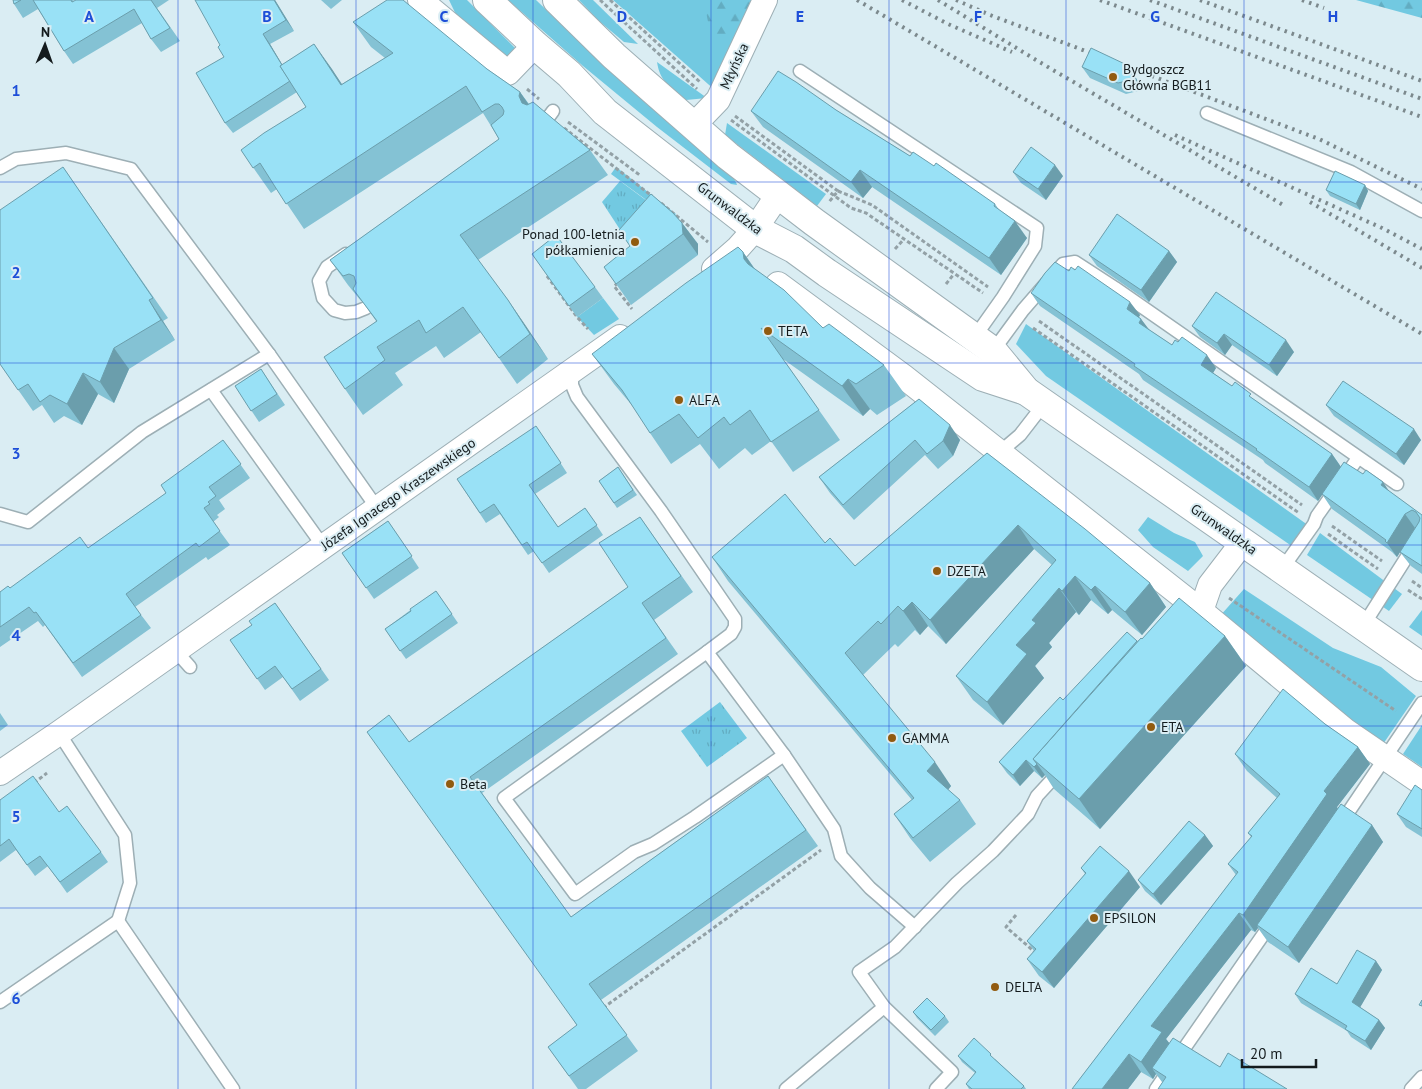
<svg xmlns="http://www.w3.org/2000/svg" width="1422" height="1089" viewBox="0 0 1422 1089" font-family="'PT Sans',sans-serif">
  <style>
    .grass { fill: #72c9e1 }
    .forest { fill: url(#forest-firs) }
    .park { fill: url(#park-tufts) }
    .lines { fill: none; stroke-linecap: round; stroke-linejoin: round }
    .lane-casing { stroke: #9dafb5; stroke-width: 15 }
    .street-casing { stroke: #9dafb5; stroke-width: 26 }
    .secondary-casing { stroke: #9dafb5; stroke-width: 30 }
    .path { stroke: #93a1a6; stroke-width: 3; stroke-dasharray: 4 2.5; stroke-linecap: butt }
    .lane { stroke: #fff; stroke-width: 12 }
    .street { stroke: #fff; stroke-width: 24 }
    .secondary { stroke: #fff; stroke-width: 28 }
    .rail { stroke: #7c898d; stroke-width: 4; stroke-dasharray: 2.5 5; stroke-linecap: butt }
    .wall { fill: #84c2d4 }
    .shaded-wall { fill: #6b9eac }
    .building { fill: #99e1f6; stroke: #6b9eac }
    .grid { fill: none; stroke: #1d4ed8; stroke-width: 1; stroke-opacity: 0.55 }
    .poi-dot { fill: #915b10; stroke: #daedf3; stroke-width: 2 }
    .labels { text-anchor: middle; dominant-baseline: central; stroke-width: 4; stroke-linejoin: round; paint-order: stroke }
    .street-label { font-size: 14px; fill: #141b1d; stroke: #daedf3 }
    .poi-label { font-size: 14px; fill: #141b1d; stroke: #daedf3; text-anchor: start }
    .grid-label { font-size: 16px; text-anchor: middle; font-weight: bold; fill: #1d4ed8; stroke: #daedf3; stroke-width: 4; stroke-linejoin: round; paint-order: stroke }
  </style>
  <defs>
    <pattern id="forest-firs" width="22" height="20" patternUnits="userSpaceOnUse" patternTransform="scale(1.25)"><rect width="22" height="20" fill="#72c9e1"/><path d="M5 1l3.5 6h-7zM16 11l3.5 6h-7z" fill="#62acc1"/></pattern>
    <pattern id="park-tufts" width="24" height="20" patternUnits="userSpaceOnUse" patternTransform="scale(1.25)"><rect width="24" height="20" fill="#72c9e1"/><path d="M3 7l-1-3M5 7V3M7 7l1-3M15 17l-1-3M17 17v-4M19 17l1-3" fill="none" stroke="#62acc1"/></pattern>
  </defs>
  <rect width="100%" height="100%" fill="#daedf3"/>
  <g class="grass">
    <path d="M 449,0 L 467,0 L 515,48 L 507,66 L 461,25 Z"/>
    <path d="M 508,0 L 536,0 C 588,50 641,100 697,146 C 706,154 735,174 737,185 L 731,184 L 657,127 L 583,66 Z"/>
    <path d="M 579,0 L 593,0 L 638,44 L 624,42 L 599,21 Z"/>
    <path d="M 613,0 L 762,0 L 725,99 Z"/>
    <path d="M 657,62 L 707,98 L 686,100 C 671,88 660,82 657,62 Z"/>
    <path d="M 727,123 L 826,194 L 817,206 L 725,135 Z"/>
    <path d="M 616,167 L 676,214 L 672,219 L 611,174 Z"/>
    <path d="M 603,298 L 619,319 L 594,335 L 577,317 Z"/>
    <path d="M 1026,324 L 1312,528 L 1296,549 L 1046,376 L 1016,344 Z"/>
    <path d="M 1148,517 L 1174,533 L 1195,542 L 1203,556 L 1188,571 L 1153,547 L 1138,530 Z"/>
    <path d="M 1320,533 L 1402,594 L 1389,611 L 1307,555 Z"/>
    <path d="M 1244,589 L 1333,648 L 1381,667 L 1416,696 L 1379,750 L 1219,617 Z"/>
    <path d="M 1422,610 L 1422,636 L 1409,627 Z"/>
    <path d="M 1422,725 L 1422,767 L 1403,754 Z"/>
  </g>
  <g class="forest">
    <path d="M 694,0 L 757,0 L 745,31 L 727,47 L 711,36 L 706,12 Z"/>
    <path d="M 1356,0 L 1422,0 L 1422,18 Z"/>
  </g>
  <g class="park">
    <path d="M 620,181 L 666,215 L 634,251 L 602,202 Z"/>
    <path d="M 720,702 L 747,738 L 707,767 L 681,731 Z"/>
  </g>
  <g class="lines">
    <g class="lane-casing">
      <g id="lane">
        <path d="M 800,71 L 1037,228 L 1035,246 L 1003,297 L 974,338"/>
        <path d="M 1207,113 L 1351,172 L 1422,211"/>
        <path d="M 545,122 L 553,111"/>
        <path d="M 0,168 L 16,159 L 66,153 L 131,169 L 269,354 L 377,508"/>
        <path d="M 346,254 L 327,267 L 319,281 L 323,298 L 334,310 L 345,313 L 356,312 L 366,308"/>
        <path d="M 993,351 L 1023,310 L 1063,264 L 1075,262 L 1115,288 L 1397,484"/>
        <path d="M 572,372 L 572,385 L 577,397 L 661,511 L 735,619 L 735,627 L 731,634 L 707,652 L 784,755 L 834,829 L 841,856 L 870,888 L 915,927"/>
        <path d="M 211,390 L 323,546"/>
        <path d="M 1000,452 L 1020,435 L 1044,404"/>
        <path d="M 0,514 L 28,522 L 142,432 L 269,354"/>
        <path d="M 1282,569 L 1314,524 L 1317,516 L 1358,458"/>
        <path d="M 1363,626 L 1422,533"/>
        <path d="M 175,650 L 190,667"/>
        <path d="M 707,652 L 504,798 L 575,894 L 634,852 L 653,844 L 695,817 L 784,755"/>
        <path d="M 59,733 L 125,835 L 130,883 L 118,921"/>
        <path d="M 1341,823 L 1422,703"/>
        <path d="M 0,1002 L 118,921 L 233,1089"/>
        <path d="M 884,1007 L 952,1072 L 936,1089"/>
        <path d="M 786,1089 L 884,1007 L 859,972 L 895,947 L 957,883 L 993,851 L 1028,814 L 1037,796 L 1061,770"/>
        <path d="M 1156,1089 L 1272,922"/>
        <path d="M 1411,1089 L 1422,1077"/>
      </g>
    </g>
    <g class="street-casing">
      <g id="street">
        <path d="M 420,0 L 508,73 L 535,45"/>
        <path d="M 693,126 L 718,100 L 765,0"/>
        <path d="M 714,269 L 738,248 L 755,229 L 778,195"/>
        <path d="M 778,284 L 904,377 L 1201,611 L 1346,731 L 1422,783"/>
        <path d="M 1201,611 L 1210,585 L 1243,542"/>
        <path d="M 0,773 L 59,733 L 620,337"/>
      </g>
    </g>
    <g class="secondary-casing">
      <g id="secondary">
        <path d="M 487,0 L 535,45 L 569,74 L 605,112 L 755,229 L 794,249 L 827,273 L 983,377 L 1026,391"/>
        <path d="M 557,0 L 614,56 L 728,156 L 814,222 L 993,351 L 1026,391 L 1422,667"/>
      </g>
    </g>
    <g class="path">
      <path d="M 600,0 L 697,89"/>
      <path d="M 610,0 L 700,82"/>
      <path d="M 527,89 L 539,99"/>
      <path d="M 735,116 L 838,191 L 829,202"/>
      <path d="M 731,120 L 851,208 L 866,213 L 983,293"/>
      <path d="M 568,122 L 641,176"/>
      <path d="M 564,128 L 652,196"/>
      <path d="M 838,191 L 872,205 L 988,287"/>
      <path d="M 661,203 L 708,242"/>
      <path d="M 895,249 L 904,239"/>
      <path d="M 547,276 L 577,317 L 588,329"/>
      <path d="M 618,283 L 614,286 L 632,309"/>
      <path d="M 946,284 L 954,274"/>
      <path d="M 1039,321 L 1302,505"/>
      <path d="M 1033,328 L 1299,513"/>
      <path d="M 1332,526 L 1382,561"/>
      <path d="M 1328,534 L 1378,569"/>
      <path d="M 1412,581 L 1422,588"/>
      <path d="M 1408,590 L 1422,599"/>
      <path d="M 1229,598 L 1396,711"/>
      <path d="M 34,783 L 47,773"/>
      <path d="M 1016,915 L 1006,927 L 1037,954"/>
      <path d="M 603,1008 L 821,850"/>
    </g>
    <use href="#lane" class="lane"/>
    <use href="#street" class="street"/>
    <use href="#secondary" class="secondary"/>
    <g class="rail">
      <path d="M 857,0 L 1422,334"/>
      <path d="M 902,0 L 948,24 L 1012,52"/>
      <path d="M 938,0 L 1036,60 L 1285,206"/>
      <path d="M 956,0 L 990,15 L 1319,139 L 1422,189"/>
      <path d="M 1100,0 L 1422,117"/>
      <path d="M 1150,0 L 1422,99"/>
      <path d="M 1200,0 L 1422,81"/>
      <path d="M 1302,0 L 1324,8"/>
      <path d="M 1175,135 L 1382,228 L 1422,249"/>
      <path d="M 1310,202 L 1422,268"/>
    </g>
  </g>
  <g class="wall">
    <path d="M 13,0 L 73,0 L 74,1 L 76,0 L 169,0 L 157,8 L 180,41 L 161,52 L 151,39 L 142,23 L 73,64 L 64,51 L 38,9 L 23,18 L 14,4 Z"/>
    <path d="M 275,0 L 294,31 L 270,44 L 282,65 L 314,44 L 342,84 L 385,58 L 371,47 L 353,22 L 487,69 L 520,92 L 529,104 L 590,150 L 608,175 L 478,260 L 508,300 L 548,359 L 517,384 L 481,332 L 444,358 L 436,346 L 395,373 L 403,385 L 363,415 L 345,389 L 376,321 L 362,301 L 361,301 L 348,285 L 330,260 L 499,139 L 483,113 L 304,229 L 277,189 L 271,193 L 241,150 L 306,107 L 297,92 L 233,133 L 225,123 L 224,57 Z"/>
    <path d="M 321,0 L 342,0 L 331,9 Z"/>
    <path d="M 1082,67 L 1135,76 L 1142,90 L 1126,94 L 1090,78 Z"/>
    <path d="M 836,110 L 910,156 L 934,166 L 995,204 L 1000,211 L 1027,238 L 1001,275 L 872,187 L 863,198 L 763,127 L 751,111 Z"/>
    <path d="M 63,167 L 168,318 L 163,321 L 175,340 L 129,369 L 114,403 L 98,394 L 82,425 L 64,416 L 54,423 L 42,405 L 33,411 L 0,364 Z"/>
    <path d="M 1013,172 L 1063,176 L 1046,200 L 1021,183 Z"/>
    <path d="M 1365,185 L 1368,191 L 1360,210 L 1330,196 L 1326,190 Z"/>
    <path d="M 682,223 L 698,244 L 698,255 L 631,305 L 604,267 Z"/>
    <path d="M 1169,251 L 1177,262 L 1149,302 L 1097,266 L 1089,255 Z"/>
    <path d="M 743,252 L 755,269 L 823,328 L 884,365 L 906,396 L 877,415 L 870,409 L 863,416 L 783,359 L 840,440 L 793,472 L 771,441 L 752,455 L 745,448 L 719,469 L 700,444 L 671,464 L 650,433 L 635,409 L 614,384 L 592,354 Z"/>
    <path d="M 532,254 L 595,287 L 603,298 L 577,317 Z"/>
    <path d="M 1069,271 L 1140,315 L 1139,317 L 1141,319 L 1148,329 L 1172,345 L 1216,368 L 1213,373 L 1232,386 L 1256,401 L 1332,454 L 1341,467 L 1389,492 L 1422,515 L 1422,574 L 1411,566 L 1400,552 L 1397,557 L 1392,552 L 1332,509 L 1322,494 L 1318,501 L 1265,463 L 1263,460 L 1143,380 L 1139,374 L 1040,306 L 1031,293 Z"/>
    <path d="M 1192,326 L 1294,352 L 1277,376 L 1232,345 L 1225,355 L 1200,337 Z"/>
    <path d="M 261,369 L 285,405 L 259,422 L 235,386 Z"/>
    <path d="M 919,399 L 960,440 L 953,456 L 938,469 L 925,455 L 854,520 L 830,493 L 819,477 Z"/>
    <path d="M 1326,405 L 1421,440 L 1404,465 L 1334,416 Z"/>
    <path d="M 543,436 L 567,473 L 535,494 L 558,527 L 585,508 L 603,535 L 549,573 L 534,551 L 528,555 L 500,514 L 486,523 L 457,479 Z"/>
    <path d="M 223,440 L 250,478 L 219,500 L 225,509 L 217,515 L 219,517 L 213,522 L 230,545 L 208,560 L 206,557 L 135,607 L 151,628 L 82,677 L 45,625 L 43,627 L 38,621 L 0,647 L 0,592 L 10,588 L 88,548 L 166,493 Z"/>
    <path d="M 987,453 L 1150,583 L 1166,607 L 1142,635 L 1112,610 L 1108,614 L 1091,600 L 1079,615 L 1076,612 L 1049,643 L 1052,647 L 1035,666 L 1044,678 L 1003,725 L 973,700 L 956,676 L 1052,565 L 1034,549 L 946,644 L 928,626 L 920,635 L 915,630 L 898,647 L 895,644 L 863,675 L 951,786 L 948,790 L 960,800 L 976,824 L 930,862 L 910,838 L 894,814 L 912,800 L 728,581 L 712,557 L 825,543 L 855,566 Z"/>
    <path d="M 618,467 L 637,495 L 617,508 L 599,481 Z"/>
    <path d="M 640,517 L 693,592 L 654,620 L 678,654 L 482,793 L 571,917 L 768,776 L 818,846 L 601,1000 L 638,1051 L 586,1089 L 578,1089 L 548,1047 L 577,1026 L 409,742 L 628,587 Z"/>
    <path d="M 388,521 L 419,568 L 374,599 L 342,553 Z"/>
    <path d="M 436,591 L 458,623 L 406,659 L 385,629 Z"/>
    <path d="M 275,603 L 329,680 L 300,701 L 283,677 L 265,690 L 230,640 L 252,625 Z"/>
    <path d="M 1225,636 L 1246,666 L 1100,829 L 1054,789 L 1045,775 L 1042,778 L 1034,771 L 1020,786 L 1007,773 L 999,762 L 1063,700 L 1137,641 L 1142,639 Z"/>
    <path d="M 0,713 L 8,725 L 0,731 Z"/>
    <path d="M 1325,724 L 1358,747 L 1370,764 L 1337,807 L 1338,809 L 1372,825 L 1383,842 L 1299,963 L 1268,942 L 1258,928 L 1255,932 L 1251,930 L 1166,1039 L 1169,1043 L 1220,1067 L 1162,1082 L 1156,1074 L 1153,1079 L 1141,1072 L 1128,1089 L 1072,1089 L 1236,875 L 1228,864 L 1251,837 L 1248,833 L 1277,798 L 1247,771 L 1235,754 Z"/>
    <path d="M 1422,790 L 1422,837 L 1406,827 L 1397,814 Z"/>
    <path d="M 0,800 L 59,812 L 101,852 L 108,862 L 67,893 L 48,866 L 35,876 L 16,850 L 0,862 Z"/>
    <path d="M 1205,835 L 1213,846 L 1161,905 L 1145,891 L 1138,880 Z"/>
    <path d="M 1081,868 L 1140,887 L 1054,988 L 1039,976 L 1027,959 L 1034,951 L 1027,941 L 1085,874 Z"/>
    <path d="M 1376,961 L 1382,970 L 1360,1007 L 1379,1020 L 1385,1028 L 1371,1050 L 1351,1037 L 1347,1031 L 1301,1003 L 1295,994 L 1337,984 Z"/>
    <path d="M 913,1012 L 945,1016 L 949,1022 L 935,1036 L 917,1018 Z"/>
    <path d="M 958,1056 L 995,1059 L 1024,1086 L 1026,1089 L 969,1089 L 966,1084 L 975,1073 L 962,1062 Z"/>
  </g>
  <g class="shaded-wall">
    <path d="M 274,0 L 275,0 L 294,31 L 286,20 Z"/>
    <path d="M 263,34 L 270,44 L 298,91 L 291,81 Z"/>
    <path d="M 314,44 L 332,69 L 359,111 L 341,85 Z"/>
    <path d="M 1127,65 L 1135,76 L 1142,90 L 1134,79 Z"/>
    <path d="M 520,92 L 538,118 L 522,103 L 519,96 Z"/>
    <path d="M 1055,165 L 1063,176 L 1046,200 L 1038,189 Z"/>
    <path d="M 860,170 L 872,187 L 863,198 L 851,182 Z"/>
    <path d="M 1365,185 L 1368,191 L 1360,210 L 1356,204 Z"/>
    <path d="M 1015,221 L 1027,238 L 1001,275 L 989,258 Z"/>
    <path d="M 682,223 L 698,244 L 698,255 L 683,234 Z"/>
    <path d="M 1169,251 L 1177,262 L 1149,302 L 1141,290 Z"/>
    <path d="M 743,252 L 764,283 L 744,259 Z"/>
    <path d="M 149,300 L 163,321 L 175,340 L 161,320 Z"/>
    <path d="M 508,300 L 526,326 L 548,359 L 530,334 Z"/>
    <path d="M 1130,302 L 1140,315 L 1136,322 L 1127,309 Z"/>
    <path d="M 1141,319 L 1151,332 L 1139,323 Z"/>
    <path d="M 1224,334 L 1232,345 L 1225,355 L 1217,343 Z"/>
    <path d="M 1286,340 L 1294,352 L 1277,376 L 1269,365 Z"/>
    <path d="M 114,348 L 129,369 L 114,403 L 100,382 Z"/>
    <path d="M 1207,355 L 1216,368 L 1210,378 L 1201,365 Z"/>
    <path d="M 83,373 L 98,394 L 82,425 L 67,404 Z"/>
    <path d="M 848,379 L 870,409 L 863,416 L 842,386 Z"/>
    <path d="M 950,425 L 960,440 L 953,456 L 943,441 Z"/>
    <path d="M 1414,429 L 1421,440 L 1404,465 L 1396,454 Z"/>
    <path d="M 1332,454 L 1341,467 L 1318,501 L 1309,487 Z"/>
    <path d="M 1383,482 L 1393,497 L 1381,485 Z"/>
    <path d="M 1405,514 L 1415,528 L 1397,557 L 1387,543 Z"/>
    <path d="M 1018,525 L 1034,549 L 946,644 L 930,620 Z"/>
    <path d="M 1075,576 L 1091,600 L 1079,615 L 1062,591 Z"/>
    <path d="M 1150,583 L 1166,607 L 1142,635 L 1125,612 Z"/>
    <path d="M 1095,586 L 1112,610 L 1108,614 L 1091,590 Z"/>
    <path d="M 1059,588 L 1076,612 L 1049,643 L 1052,647 L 1035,666 L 1044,678 L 1003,725 L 987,702 L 1016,645 L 1032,620 Z"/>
    <path d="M 912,602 L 928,626 L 920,635 L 903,611 Z"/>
    <path d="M 1225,636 L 1246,666 L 1100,829 L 1079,799 Z"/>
    <path d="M 1358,747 L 1370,764 L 1337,807 L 1339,811 L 1257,925 L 1258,928 L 1255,932 L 1243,915 L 1324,791 Z"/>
    <path d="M 1026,760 L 1034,771 L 1020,786 L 1013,775 Z"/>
    <path d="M 935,762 L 951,786 L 944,795 L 927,771 Z"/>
    <path d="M 1037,764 L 1045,775 L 1042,778 L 1034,767 Z"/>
    <path d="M 1372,825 L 1383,842 L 1299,963 L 1288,947 Z"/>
    <path d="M 1205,835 L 1213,846 L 1161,905 L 1153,894 Z"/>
    <path d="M 1129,871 L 1140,887 L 1054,988 L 1042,972 Z"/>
    <path d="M 1239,913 L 1251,930 L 1166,1039 L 1174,1049 L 1152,1068 L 1156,1074 L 1153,1079 L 1141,1062 L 1151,1026 Z"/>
    <path d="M 1376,961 L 1382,970 L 1358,1011 L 1352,1002 Z"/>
    <path d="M 1379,1020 L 1385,1028 L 1371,1050 L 1365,1041 Z"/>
    <path d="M 1129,1054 L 1141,1072 L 1128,1089 L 1102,1089 Z"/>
  </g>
  <g class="building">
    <path d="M 13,0 L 21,0 L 14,4 Z"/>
    <path d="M 33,0 L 71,0 L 72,2 L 76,0 L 151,0 L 170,28 L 151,39 L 134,9 L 64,51 Z"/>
    <path d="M 195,0 L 274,0 L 286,20 L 263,34 L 282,65 L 280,66 L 290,81 L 225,123 L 196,73 L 224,57 L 218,47 L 220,45 Z"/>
    <path d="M 387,0 L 403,0 L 487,69 L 520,92 L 519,96 L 522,103 L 527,105 L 533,102 L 590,150 L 460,235 L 508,300 L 530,334 L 499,358 L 463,307 L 426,333 L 419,320 L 377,347 L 385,360 L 345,389 L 324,357 L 377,321 L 353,289 L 356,283 L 354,276 L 349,274 L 343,276 L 330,260 L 499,139 L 491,125 L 503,115 L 504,111 L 502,107 L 499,104 L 495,104 L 482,112 L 466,86 L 286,204 L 260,163 L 253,168 L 241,150 L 264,133 L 306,107 L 280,66 L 314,44 L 341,85 L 393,53 L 353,22 Z"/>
    <path d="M 1091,48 L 1127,65 L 1134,79 L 1118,83 L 1082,67 Z"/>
    <path d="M 778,71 L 796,82 L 836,110 L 910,156 L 913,152 L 934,166 L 936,163 L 995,204 L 994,206 L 1015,221 L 989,258 L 860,170 L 851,182 L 751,111 Z"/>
    <path d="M 1031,147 L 1055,165 L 1038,189 L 1013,172 Z"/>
    <path d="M 63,167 L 153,298 L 149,300 L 161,320 L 114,348 L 100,382 L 83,373 L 67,404 L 50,395 L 40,402 L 28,384 L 18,390 L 0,364 L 0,210 Z"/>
    <path d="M 1335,171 L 1365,185 L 1356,204 L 1326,190 Z"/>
    <path d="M 651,194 L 673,213 L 682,223 L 683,234 L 616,284 L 604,267 L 630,246 L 619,230 Z"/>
    <path d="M 1117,214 L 1169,251 L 1141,290 L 1089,255 Z"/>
    <path d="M 556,235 L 595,287 L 569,306 L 532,254 Z"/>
    <path d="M 738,247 L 743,252 L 744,259 L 748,264 L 784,290 L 823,328 L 829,324 L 884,365 L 856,384 L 848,379 L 842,386 L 761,328 L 819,410 L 771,442 L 750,410 L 730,425 L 724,417 L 698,438 L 679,414 L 650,433 L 622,390 L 592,354 L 686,283 Z"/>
    <path d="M 1055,262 L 1069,271 L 1071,267 L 1075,270 L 1078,266 L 1101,282 L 1130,302 L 1127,309 L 1141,319 L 1139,323 L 1172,345 L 1175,340 L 1178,342 L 1182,337 L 1207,355 L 1201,365 L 1232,386 L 1235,382 L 1251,394 L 1249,396 L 1332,454 L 1309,487 L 1256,450 L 1257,449 L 1134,366 L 1135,364 L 1031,293 L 1045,273 Z"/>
    <path d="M 1216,292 L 1286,340 L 1269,365 L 1224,334 L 1217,343 L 1192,326 Z"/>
    <path d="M 261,369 L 277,394 L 251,411 L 235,386 Z"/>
    <path d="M 1343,381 L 1414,429 L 1396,454 L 1326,405 Z"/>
    <path d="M 919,399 L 950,425 L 943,441 L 927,454 L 915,440 L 843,505 L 819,477 Z"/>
    <path d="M 536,426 L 561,463 L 529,485 L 558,527 L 585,508 L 597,525 L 542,563 L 527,542 L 522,545 L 494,504 L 480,513 L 457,479 Z"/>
    <path d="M 223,440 L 241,464 L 209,487 L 216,496 L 208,502 L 210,504 L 204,508 L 220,531 L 199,547 L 196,543 L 126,594 L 141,615 L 73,663 L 36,612 L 34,613 L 29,607 L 0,627 L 0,592 L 8,586 L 10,588 L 80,537 L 88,548 L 166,493 L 161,485 Z"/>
    <path d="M 987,453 L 1085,529 L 1150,583 L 1125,612 L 1095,586 L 1091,590 L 1075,576 L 1062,591 L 1059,588 L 1032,620 L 1036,623 L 1016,645 L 1027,654 L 987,702 L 956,676 L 1056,560 L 1018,525 L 930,620 L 912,602 L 903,611 L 898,606 L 881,624 L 878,621 L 845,653 L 935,762 L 927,771 L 960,800 L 913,838 L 894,814 L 914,798 L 712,557 L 785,494 L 825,543 L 830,538 L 855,566 Z"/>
    <path d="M 1344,462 L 1363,474 L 1366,470 L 1383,482 L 1381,485 L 1422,515 L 1422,566 L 1400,552 L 1419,522 L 1420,518 L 1416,512 L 1412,510 L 1405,514 L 1387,543 L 1385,541 L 1386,540 L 1322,494 Z"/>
    <path d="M 618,467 L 633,490 L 614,503 L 599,481 Z"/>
    <path d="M 640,517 L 681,576 L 642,603 L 666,638 L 470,777 L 571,917 L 768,776 L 806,830 L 589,984 L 627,1035 L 569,1076 L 548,1047 L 577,1025 L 367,732 L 389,715 L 409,742 L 628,587 L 599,543 Z"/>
    <path d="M 388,521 L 412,556 L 366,588 L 342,553 Z"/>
    <path d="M 436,591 L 452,614 L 400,651 L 385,629 L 411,611 L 410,609 Z"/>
    <path d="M 1179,598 L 1225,636 L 1079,799 L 1033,759 L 1141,638 L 1142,639 Z"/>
    <path d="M 275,603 L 321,669 L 292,689 L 275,666 L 257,679 L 230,640 L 252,625 L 249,621 Z"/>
    <path d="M 1127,632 L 1137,641 L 1033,759 L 1037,764 L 1034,767 L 1026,760 L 1013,775 L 999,762 L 1060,697 L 1063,700 Z"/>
    <path d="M 1283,689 L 1325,724 L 1358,747 L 1324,791 L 1327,794 L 1243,915 L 1239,913 L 1151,1026 L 1162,1032 L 1141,1062 L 1129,1054 L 1102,1089 L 1072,1089 L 1238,872 L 1228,864 L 1252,836 L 1248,833 L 1280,794 L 1235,754 Z"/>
    <path d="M 33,776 L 59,812 L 67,806 L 101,852 L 60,882 L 40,856 L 27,865 L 9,839 L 0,846 L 0,800 Z"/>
    <path d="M 1415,785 L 1422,790 L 1422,829 L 1397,814 Z"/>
    <path d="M 1341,804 L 1372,825 L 1288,947 L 1257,925 Z"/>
    <path d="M 1189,821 L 1205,835 L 1153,894 L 1138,880 Z"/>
    <path d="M 1100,846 L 1129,871 L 1042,972 L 1027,959 L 1036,949 L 1027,941 L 1086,873 L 1081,868 Z"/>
    <path d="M 1357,950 L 1376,961 L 1352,1002 L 1379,1020 L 1365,1041 L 1345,1029 L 1347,1026 L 1295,994 L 1311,968 L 1337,984 Z"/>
    <path d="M 927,998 L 945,1016 L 931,1030 L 913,1012 Z"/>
    <path d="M 1422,1000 L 1422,1006 L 1419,1005 Z"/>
    <path d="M 974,1038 L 991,1054 L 990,1055 L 1024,1086 L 1021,1089 L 972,1089 L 966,1084 L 976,1072 L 958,1056 Z"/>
    <path d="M 1173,1038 L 1220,1067 L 1228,1053 L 1287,1089 L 1158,1089 L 1166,1077 L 1152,1068 Z"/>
  </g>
  <path class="grid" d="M 178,0 L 178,1089M 356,0 L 356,1089M 533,0 L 533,1089M 711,0 L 711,1089M 889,0 L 889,1089M 1066,0 L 1066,1089M 1244,0 L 1244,1089M 0,182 L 1422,182M 0,363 L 1422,363M 0,545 L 1422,545M 0,726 L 1422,726M 0,908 L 1422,908"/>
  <g class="poi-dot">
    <circle cx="1113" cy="77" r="5"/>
    <circle cx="635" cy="242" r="5"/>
    <circle cx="768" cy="331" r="5"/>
    <circle cx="679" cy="400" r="5"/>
    <circle cx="937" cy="571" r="5"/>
    <circle cx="1151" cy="727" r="5"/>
    <circle cx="892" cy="738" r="5"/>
    <circle cx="450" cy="784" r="5"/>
    <circle cx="1094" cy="918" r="5"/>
    <circle cx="995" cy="987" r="5"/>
  </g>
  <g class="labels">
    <g class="street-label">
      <text transform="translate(734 66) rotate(-65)">Młyńska</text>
      <text transform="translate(730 208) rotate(37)">Grunwaldzka</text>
      <text transform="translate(398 494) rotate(-35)">Józefa Ignacego Kraszewskiego</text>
      <text transform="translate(1224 529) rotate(35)">Grunwaldzka</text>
    </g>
    <g class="poi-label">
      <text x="1123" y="69">Bydgoszcz<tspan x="1123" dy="16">Główna BGB11</tspan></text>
      <text x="625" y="234" text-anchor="end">Ponad 100-letnia<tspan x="625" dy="16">półkamienica</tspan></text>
      <text x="778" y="331">TETA</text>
      <text x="689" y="400">ALFA</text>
      <text x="947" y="571">DZETA</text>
      <text x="1161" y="727">ETA</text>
      <text x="902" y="738">GAMMA</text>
      <text x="460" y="784">Beta</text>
      <text x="1104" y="918">EPSILON</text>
      <text x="1005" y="987">DELTA</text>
    </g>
  </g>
  <g class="grid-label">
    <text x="89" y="22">A</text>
    <text x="267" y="22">B</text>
    <text x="444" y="22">C</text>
    <text x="622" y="22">D</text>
    <text x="800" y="22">E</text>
    <text x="978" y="22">F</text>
    <text x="1155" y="22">G</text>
    <text x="1333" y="22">H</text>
    <text x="16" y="96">1</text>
    <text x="16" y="278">2</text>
    <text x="16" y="459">3</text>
    <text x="16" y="641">4</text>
    <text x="16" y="822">5</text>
    <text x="16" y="1004">6</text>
  </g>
  <g transform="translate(45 45) rotate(2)" stroke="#daedf3" stroke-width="4" paint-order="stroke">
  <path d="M0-4L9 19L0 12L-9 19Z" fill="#141b1d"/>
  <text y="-8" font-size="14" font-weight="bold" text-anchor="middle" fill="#141b1d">N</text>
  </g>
  <path d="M1242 1059v8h74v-8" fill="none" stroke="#141b1d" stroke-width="2.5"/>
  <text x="1250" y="1059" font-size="15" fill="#141b1d" stroke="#daedf3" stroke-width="4" paint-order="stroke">20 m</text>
</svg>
